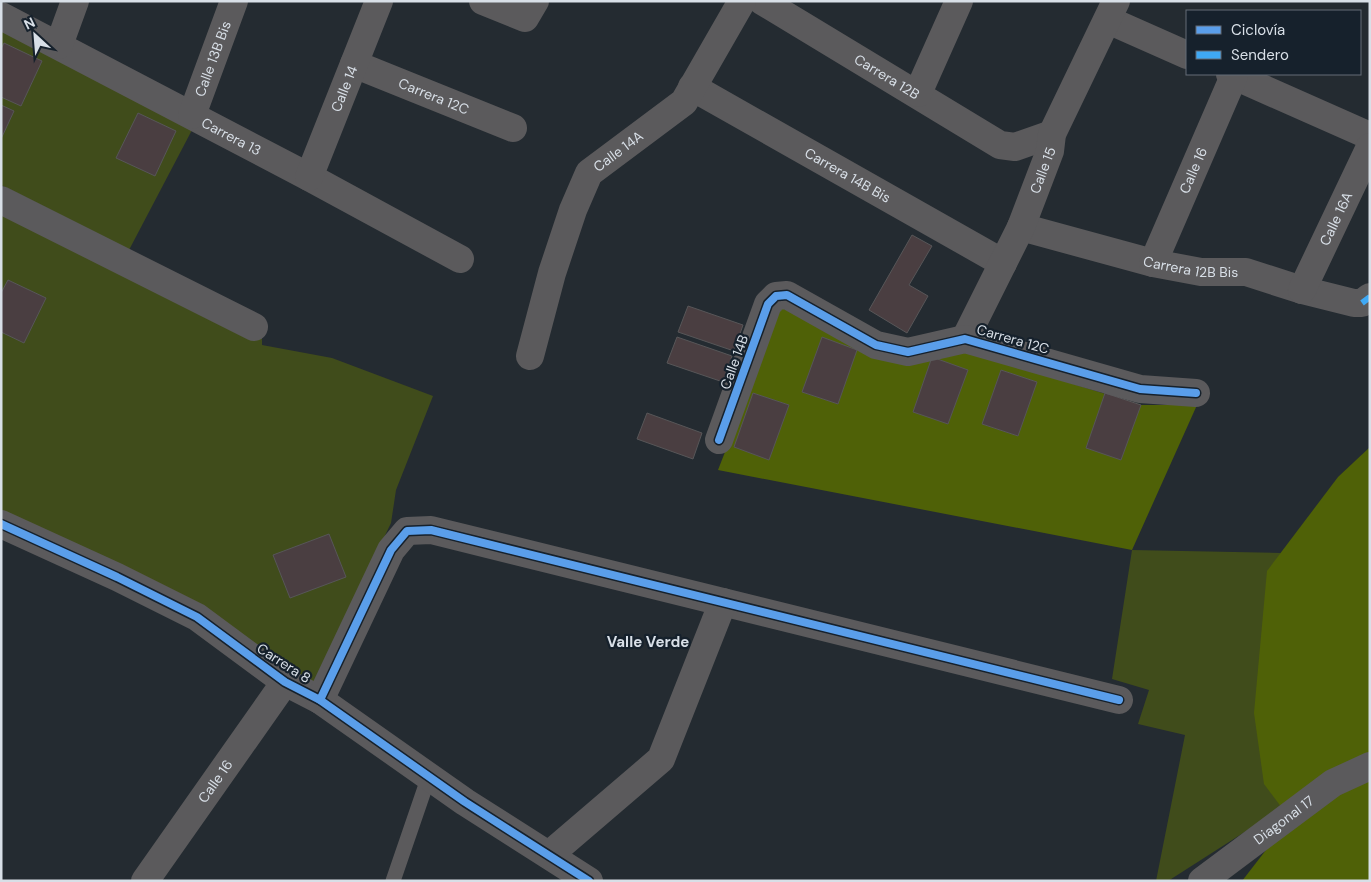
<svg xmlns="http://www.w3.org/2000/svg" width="1371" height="882" viewBox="0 0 1371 882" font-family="'DM Sans',sans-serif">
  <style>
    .green { fill: #404c1b }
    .forest { fill: #4f6107 }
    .building { fill: #4a3e41; stroke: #575658 }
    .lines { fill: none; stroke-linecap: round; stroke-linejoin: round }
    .lane { stroke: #5b5a5c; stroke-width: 15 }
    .street { stroke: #5b5a5c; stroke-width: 28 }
    .quiet { stroke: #3fa9f5; stroke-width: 6; stroke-dasharray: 12 6; stroke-linecap: butt }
    .cycleway-casing { stroke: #16212c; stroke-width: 11 }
    .cycleway { stroke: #5a9eea; stroke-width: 8 }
    .labels { text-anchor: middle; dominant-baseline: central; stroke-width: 4.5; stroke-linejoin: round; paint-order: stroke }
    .street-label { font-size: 14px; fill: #d8dfe7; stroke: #16212c }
    .neighbourhood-label { font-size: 15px; font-weight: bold; fill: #d8dfe7; stroke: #16212c }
  </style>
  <rect width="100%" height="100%" fill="#242b31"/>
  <g class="green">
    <path d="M 1,27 L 192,130 L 129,250 L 1,185 Z"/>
    <path d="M 1,208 L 262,336 L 262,345 L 332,358 L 433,396 L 396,490 L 391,523 L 312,685 L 1,515 Z"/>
    <path d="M 1132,550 L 1281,553 L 1267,577 L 1282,808 L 1168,881 L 1156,881 L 1185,735 L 1138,724 L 1149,690 L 1112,679 Z"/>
  </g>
  <g class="forest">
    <path d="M 781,308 L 832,327 L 957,348 L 1141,405 L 1197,405 L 1132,550 L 718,470 Z"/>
    <path d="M 1370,447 L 1370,753 L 1282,808 L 1264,784 L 1254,713 L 1267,571 L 1338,477 Z"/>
    <path d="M 1370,769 L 1370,881 L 1242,881 L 1283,828 Z"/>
  </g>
  <g class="building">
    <path d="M 4,43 L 42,61 L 21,106 L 1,97 L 1,49 Z"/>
    <path d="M 1,105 L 14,111 L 1,139 Z"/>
    <path d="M 138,113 L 176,131 L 155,176 L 116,158 Z"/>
    <path d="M 912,235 L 932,246 L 909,285 L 928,296 L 907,333 L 869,310 Z"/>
    <path d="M 8,280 L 46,298 L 24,343 L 1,332 L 1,293 Z"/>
    <path d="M 688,306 L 743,325 L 734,351 L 678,332 Z"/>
    <path d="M 677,337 L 732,356 L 723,382 L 667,363 Z"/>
    <path d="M 822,337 L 857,350 L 838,404 L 802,392 Z"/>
    <path d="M 932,357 L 968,370 L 948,424 L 913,412 Z"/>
    <path d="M 1001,370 L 1037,382 L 1018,436 L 982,424 Z"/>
    <path d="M 753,393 L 789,405 L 769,460 L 734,447 Z"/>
    <path d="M 1105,393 L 1141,405 L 1121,460 L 1086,448 Z"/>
    <path d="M 647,413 L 702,433 L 693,459 L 637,439 Z"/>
    <path d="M 329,534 L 346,577 L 290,598 L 273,555 Z"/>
  </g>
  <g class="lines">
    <path class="lane" d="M 393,881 L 429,776"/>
    <g class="street">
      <path d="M 483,1 L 525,18 L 535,1"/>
      <path id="s1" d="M 762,1 L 1000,145 L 1015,147 L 1052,134"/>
      <path id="s2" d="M 1,16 L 309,177 L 460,259"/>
      <path d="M 1108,20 L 1187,55"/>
      <path d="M 59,45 L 75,1"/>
      <path id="s3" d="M 354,64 L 513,128"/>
      <path d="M 1230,74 L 1370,136"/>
      <path id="s4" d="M 692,87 L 1003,263"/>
      <path d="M 918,93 L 959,1"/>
      <path id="s5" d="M 192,115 L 234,1"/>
      <path id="s6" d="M 309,177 L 379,1"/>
      <path d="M 1,200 L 254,327"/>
      <path id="s7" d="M 1021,227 L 1153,263 L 1201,272 L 1246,272 L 1302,290 L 1354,303 L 1362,303 L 1370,297"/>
      <path id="s8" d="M 1153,263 L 1234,76"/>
      <path id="s9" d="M 1302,290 L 1370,147"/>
      <path id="s10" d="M 965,339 L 1021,227 L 1050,151 L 1052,134 L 1116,1"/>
      <path id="s11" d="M 530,356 L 552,273 L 573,210 L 589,173 L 684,102 L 742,1"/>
      <path d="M 719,440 L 768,304 L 776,296 L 787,295 L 876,345 L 908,352 L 965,339 L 1140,389 L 1196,393"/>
      <path d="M 1,524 L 117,577 L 197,617 L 285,682 L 320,700 L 465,802 L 589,881"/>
      <path d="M 320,700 L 391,550 L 407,531 L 431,530 L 1119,700"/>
      <path d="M 549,855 L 661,759 L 723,602"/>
      <path id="s12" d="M 145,881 L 285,682"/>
      <path id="s13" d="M 1202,881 L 1333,783 L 1370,766"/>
    </g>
    <path class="quiet" d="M 1362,303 L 1370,297"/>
    <g class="cycleway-casing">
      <g id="cycleway">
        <path d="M 719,440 L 768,304 L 776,296 L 787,295 L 876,345 L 908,352 L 965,339 L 1140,389 L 1196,393"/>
        <path d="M 1,524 L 117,577 L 197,617 L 285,682 L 320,700 L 465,802 L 589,881"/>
        <path d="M 320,700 L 391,550 L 407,531 L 431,530 L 1119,700"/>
      </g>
    </g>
    <use href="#cycleway" class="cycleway"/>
  </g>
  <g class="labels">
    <g class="street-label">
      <text stroke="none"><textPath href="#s5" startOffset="60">Calle 13B Bis</textPath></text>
      <text stroke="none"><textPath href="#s1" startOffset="146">Carrera 12B</textPath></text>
      <text stroke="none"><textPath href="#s6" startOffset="95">Calle 14</textPath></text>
      <text stroke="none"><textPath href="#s3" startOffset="86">Carrera 12C</textPath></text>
      <text stroke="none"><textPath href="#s2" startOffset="260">Carrera 13</textPath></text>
      <text stroke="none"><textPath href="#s11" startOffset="229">Calle 14A</textPath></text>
      <text stroke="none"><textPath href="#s8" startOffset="101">Calle 16</textPath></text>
      <text stroke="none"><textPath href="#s10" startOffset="186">Calle 15</textPath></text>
      <text stroke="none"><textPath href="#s4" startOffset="179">Carrera 14B Bis</textPath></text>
      <text stroke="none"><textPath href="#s9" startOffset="79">Calle 16A</textPath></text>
      <text stroke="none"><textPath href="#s7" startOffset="175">Carrera 12B Bis</textPath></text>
      <text transform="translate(1013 339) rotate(16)">Carrera 12C</text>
      <text transform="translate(734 362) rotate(-70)">Calle 14B</text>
      <text transform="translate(284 663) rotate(33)">Carrera 8</text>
      <text stroke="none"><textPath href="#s12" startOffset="122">Calle 16</textPath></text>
      <text stroke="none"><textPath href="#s13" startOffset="102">Diagonal 17</textPath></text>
    </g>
    <g class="neighbourhood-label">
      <text x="648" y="642">Valle Verde</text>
    </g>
  </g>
  <rect width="1371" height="882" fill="none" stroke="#d8dfe7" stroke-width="5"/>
  <rect x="1186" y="10" width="175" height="65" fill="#16212c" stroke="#646d77"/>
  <rect x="1196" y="26" width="25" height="8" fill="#5a9eea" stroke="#646d77"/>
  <text x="1231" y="35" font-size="15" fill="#d8dfe7">Ciclovía</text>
  <rect x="1196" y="51" width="25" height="8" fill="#3fa9f5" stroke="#646d77"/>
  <text x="1231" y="60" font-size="15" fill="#d8dfe7">Sendero</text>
  <g transform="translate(35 35) rotate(334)" stroke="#16212c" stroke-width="4" paint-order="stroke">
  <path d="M0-4L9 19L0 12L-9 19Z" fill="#d8dfe7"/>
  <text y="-8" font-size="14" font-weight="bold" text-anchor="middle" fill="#d8dfe7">N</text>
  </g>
</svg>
